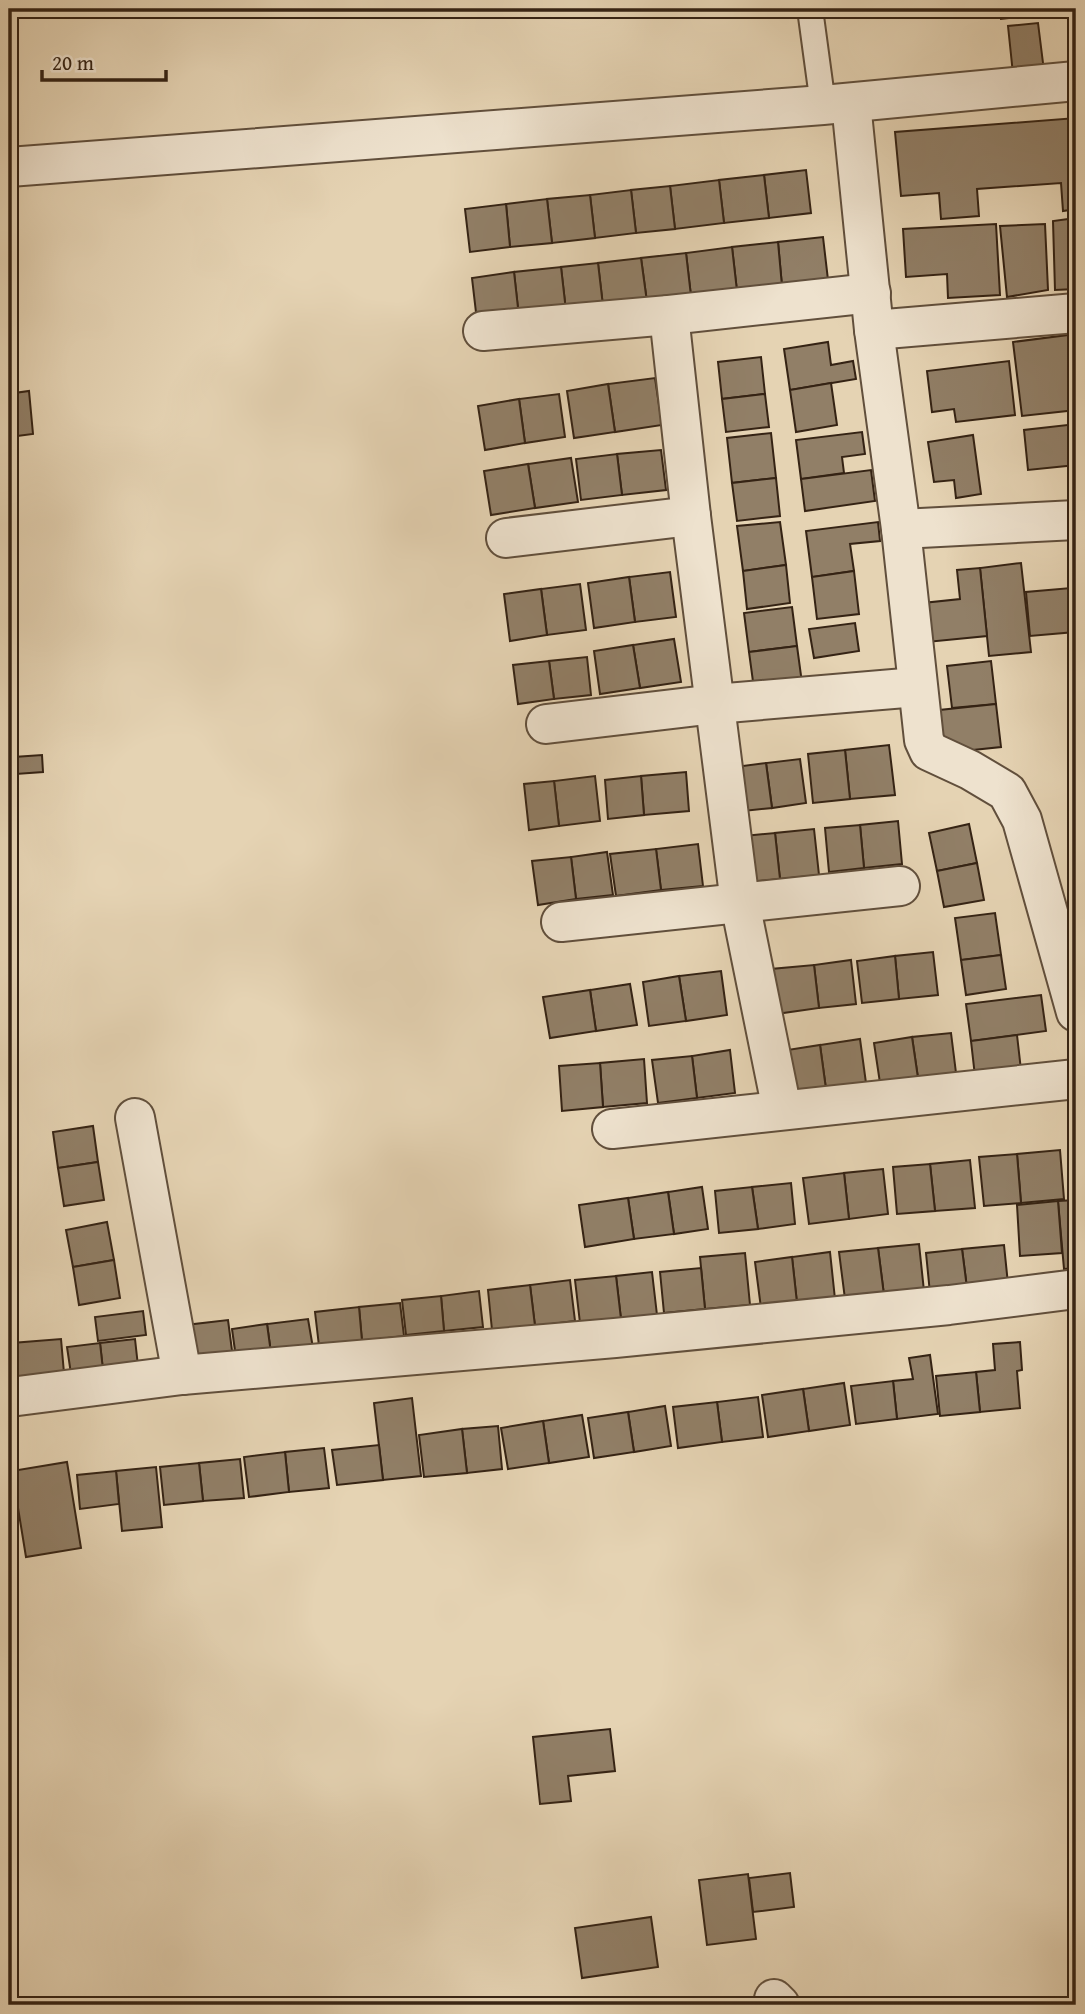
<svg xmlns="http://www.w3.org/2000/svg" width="1085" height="2014" viewBox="0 0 1085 2014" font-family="'Gentium Book Plus',serif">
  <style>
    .building { fill: #917f67; stroke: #352314; stroke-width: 2 }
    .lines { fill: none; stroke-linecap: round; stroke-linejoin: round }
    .service-casing { stroke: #614f3c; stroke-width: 28 }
    .minor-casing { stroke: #614f3c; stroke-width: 42 }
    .service { stroke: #eee2ce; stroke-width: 24 }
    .minor { stroke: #eee2ce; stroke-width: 38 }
  </style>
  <rect width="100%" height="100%" fill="#e5d3b3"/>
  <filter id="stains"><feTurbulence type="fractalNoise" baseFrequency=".00286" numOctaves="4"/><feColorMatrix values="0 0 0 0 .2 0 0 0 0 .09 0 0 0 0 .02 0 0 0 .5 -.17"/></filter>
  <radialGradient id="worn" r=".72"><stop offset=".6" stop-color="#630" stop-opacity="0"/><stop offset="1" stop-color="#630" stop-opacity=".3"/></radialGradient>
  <g class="building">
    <path d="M 1000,9 L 1060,9 L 1060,12 L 1001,19 Z"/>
    <path d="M 1038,23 L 1044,71 L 1013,74 L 1008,26 Z"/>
    <path d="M 1076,118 L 1076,209 L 1063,211 L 1061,183 L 977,189 L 979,216 L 941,219 L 939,193 L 901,196 L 895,132 Z"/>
    <path d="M 806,170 L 811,213 L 769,218 L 764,175 Z"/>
    <path d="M 764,175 L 769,218 L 724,223 L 719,180 Z"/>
    <path d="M 719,180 L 724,223 L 675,229 L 670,186 Z"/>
    <path d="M 670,186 L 675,229 L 636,233 L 631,190 Z"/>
    <path d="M 631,190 L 636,233 L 595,238 L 590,195 Z"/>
    <path d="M 590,195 L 595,238 L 552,243 L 547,199 Z"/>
    <path d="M 547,199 L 552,243 L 510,247 L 506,204 Z"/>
    <path d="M 506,204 L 510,247 L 470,252 L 465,209 Z"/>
    <path d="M 1076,218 L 1076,289 L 1055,290 L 1053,221 Z"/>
    <path d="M 996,224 L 1000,295 L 948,298 L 947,274 L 906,277 L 903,229 Z"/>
    <path d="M 1045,224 L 1048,290 L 1007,297 L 1000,226 Z"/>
    <path d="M 823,237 L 828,280 L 782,286 L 778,242 Z"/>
    <path d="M 778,242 L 782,286 L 737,291 L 732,247 Z"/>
    <path d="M 732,247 L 737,291 L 691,296 L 686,253 Z"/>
    <path d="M 686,253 L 691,296 L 647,302 L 641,258 Z"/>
    <path d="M 641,258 L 647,302 L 603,306 L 598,263 Z"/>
    <path d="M 598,263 L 603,306 L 566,311 L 561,267 Z"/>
    <path d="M 561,267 L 566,311 L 519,317 L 514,272 Z"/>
    <path d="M 514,272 L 519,317 L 477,321 L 472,278 Z"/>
    <path d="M 1076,334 L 1076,410 L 1022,416 L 1013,342 Z"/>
    <path d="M 9,341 L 14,393 L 29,391 L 33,434 L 9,437 Z"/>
    <path d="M 828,342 L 831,365 L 853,361 L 856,379 L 790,390 L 784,349 Z"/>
    <path d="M 761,357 L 765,394 L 722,399 L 718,362 Z"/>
    <path d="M 1009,361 L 1015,415 L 956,422 L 954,409 L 932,412 L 927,371 Z"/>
    <path d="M 655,378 L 662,425 L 615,432 L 608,384 Z"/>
    <path d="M 831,383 L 837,425 L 796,432 L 790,390 Z"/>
    <path d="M 608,384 L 615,432 L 574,438 L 567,391 Z"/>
    <path d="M 559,394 L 565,437 L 525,443 L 519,399 Z"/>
    <path d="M 765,394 L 769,427 L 726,432 L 722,399 Z"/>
    <path d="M 519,399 L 525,443 L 485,450 L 478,406 Z"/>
    <path d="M 1076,424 L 1076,465 L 1028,470 L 1024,430 Z"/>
    <path d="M 862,432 L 865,454 L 842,457 L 844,473 L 801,479 L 796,440 Z"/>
    <path d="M 771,433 L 776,478 L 732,483 L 727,438 Z"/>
    <path d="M 973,435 L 981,494 L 956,498 L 954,480 L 934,482 L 928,442 Z"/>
    <path d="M 661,450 L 666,490 L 622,495 L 617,454 Z"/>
    <path d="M 617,454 L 622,495 L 581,500 L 576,459 Z"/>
    <path d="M 571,458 L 578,502 L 535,508 L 528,464 Z"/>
    <path d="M 528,464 L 535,508 L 491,515 L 484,471 Z"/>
    <path d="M 871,470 L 875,501 L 805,511 L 801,479 Z"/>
    <path d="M 776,478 L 780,516 L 737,521 L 732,483 Z"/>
    <path d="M 780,522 L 786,565 L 743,571 L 737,526 Z"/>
    <path d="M 878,522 L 880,541 L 850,544 L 854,571 L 812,577 L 806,531 Z"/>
    <path d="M 1021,563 L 1031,652 L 989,656 L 980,568 Z"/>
    <path d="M 786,565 L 790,603 L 747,609 L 743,571 Z"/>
    <path d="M 980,568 L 987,636 L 927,642 L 923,603 L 960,599 L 957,570 Z"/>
    <path d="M 854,571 L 859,614 L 817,619 L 812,577 Z"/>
    <path d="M 670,572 L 676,617 L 635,622 L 629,577 Z"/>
    <path d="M 629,577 L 635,622 L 594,628 L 588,583 Z"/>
    <path d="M 580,584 L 586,630 L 547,635 L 541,589 Z"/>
    <path d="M 1071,588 L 1076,588 L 1076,632 L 1075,632 Z"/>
    <path d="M 1071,588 L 1075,632 L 1030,636 L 1026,592 Z"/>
    <path d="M 541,589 L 547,635 L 510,641 L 504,594 Z"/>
    <path d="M 792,607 L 797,646 L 749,652 L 744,613 Z"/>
    <path d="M 855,623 L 859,651 L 814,658 L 809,629 Z"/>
    <path d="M 674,639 L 681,682 L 640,688 L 633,645 Z"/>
    <path d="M 633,645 L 640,688 L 600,694 L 594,651 Z"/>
    <path d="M 797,646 L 802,683 L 754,689 L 749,652 Z"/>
    <path d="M 587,657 L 591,695 L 554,699 L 549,661 Z"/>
    <path d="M 549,661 L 554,699 L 518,704 L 513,665 Z"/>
    <path d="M 991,661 L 996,704 L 952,708 L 947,666 Z"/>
    <path d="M 996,704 L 1001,747 L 935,754 L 930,711 Z"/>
    <path d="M 889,745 L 895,795 L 850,799 L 845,750 Z"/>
    <path d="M 845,750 L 850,799 L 813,803 L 808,754 Z"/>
    <path d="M 42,755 L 43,772 L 16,774 L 14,757 Z"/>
    <path d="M 800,759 L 806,803 L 772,808 L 766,763 Z"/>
    <path d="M 766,763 L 772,808 L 734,812 L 727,768 Z"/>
    <path d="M 686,772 L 689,811 L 644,815 L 641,776 Z"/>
    <path d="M 595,776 L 600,821 L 559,826 L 554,781 Z"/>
    <path d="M 641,776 L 644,815 L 608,819 L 605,780 Z"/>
    <path d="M 554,781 L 559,826 L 529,830 L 524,784 Z"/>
    <path d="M 898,821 L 902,864 L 864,868 L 860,825 Z"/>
    <path d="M 969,824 L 977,863 L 937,871 L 929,833 Z"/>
    <path d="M 860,825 L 864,868 L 829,872 L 825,828 Z"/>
    <path d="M 814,829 L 819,875 L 780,879 L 775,833 Z"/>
    <path d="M 775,833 L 780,879 L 739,883 L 734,837 Z"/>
    <path d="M 698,844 L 703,886 L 661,890 L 656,849 Z"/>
    <path d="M 656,849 L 661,890 L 616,896 L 610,854 Z"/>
    <path d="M 607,852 L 613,895 L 576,899 L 571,857 Z"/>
    <path d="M 571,857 L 576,899 L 538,905 L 532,861 Z"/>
    <path d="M 977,863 L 984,900 L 944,907 L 937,871 Z"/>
    <path d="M 995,913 L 1001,955 L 961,960 L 955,918 Z"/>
    <path d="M 933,952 L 938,995 L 899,999 L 895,956 Z"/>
    <path d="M 1001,955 L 1006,989 L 966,995 L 961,960 Z"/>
    <path d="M 895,956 L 899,999 L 862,1003 L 857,961 Z"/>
    <path d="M 851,960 L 856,1004 L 819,1008 L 814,965 Z"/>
    <path d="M 814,965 L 819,1008 L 776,1014 L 771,969 Z"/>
    <path d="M 721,971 L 727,1015 L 686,1021 L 679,976 Z"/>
    <path d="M 679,976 L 686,1021 L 649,1026 L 643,982 Z"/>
    <path d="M 630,984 L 637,1025 L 596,1031 L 590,990 Z"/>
    <path d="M 590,990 L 596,1031 L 550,1038 L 543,997 Z"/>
    <path d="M 1041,995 L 1046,1031 L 971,1041 L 966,1004 Z"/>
    <path d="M 951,1033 L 956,1073 L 918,1078 L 912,1037 Z"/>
    <path d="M 1017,1035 L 1022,1079 L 976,1085 L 971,1041 Z"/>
    <path d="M 912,1037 L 918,1078 L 880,1083 L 874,1043 Z"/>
    <path d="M 860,1039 L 866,1083 L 826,1089 L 820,1045 Z"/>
    <path d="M 820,1045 L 826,1089 L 787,1094 L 781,1051 Z"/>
    <path d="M 730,1050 L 735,1093 L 697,1098 L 692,1056 Z"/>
    <path d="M 692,1056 L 697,1098 L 658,1103 L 652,1060 Z"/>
    <path d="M 644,1059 L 647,1103 L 603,1107 L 600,1063 Z"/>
    <path d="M 600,1063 L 603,1107 L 562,1111 L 559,1066 Z"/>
    <path d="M 93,1126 L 98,1162 L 58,1168 L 53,1132 Z"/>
    <path d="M 1060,1150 L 1064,1199 L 1021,1203 L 1017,1154 Z"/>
    <path d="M 1017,1154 L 1021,1203 L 984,1206 L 979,1157 Z"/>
    <path d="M 970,1160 L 975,1208 L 935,1211 L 930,1164 Z"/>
    <path d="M 98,1162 L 104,1200 L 64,1206 L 58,1168 Z"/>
    <path d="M 930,1164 L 935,1211 L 897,1214 L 893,1167 Z"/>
    <path d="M 883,1169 L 888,1214 L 849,1219 L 844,1173 Z"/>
    <path d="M 844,1173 L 849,1219 L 809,1224 L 803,1178 Z"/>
    <path d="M 791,1183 L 795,1224 L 758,1229 L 752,1187 Z"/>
    <path d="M 702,1187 L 708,1229 L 674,1234 L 668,1192 Z"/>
    <path d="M 752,1187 L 758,1229 L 719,1233 L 715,1191 Z"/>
    <path d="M 668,1192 L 674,1234 L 634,1239 L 628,1198 Z"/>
    <path d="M 628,1198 L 634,1239 L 585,1247 L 579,1205 Z"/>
    <path d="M 1076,1200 L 1076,1268 L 1064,1269 L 1058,1201 Z"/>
    <path d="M 1058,1201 L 1062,1253 L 1020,1256 L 1017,1205 Z"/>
    <path d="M 107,1222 L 114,1260 L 73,1267 L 66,1230 Z"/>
    <path d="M 919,1244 L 924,1291 L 884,1295 L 878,1248 Z"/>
    <path d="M 1004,1245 L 1008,1284 L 967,1288 L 962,1249 Z"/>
    <path d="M 878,1248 L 884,1295 L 845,1299 L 839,1252 Z"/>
    <path d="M 962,1249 L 967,1288 L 930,1293 L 926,1253 Z"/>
    <path d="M 830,1252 L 835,1299 L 797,1303 L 792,1257 Z"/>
    <path d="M 745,1253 L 750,1305 L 705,1309 L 700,1257 Z"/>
    <path d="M 792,1257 L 797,1303 L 761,1308 L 755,1262 Z"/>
    <path d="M 114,1260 L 120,1298 L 79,1305 L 73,1267 Z"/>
    <path d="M 701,1268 L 705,1309 L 664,1313 L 660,1272 Z"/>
    <path d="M 652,1272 L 657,1315 L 621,1319 L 616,1276 Z"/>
    <path d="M 616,1276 L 621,1319 L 580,1323 L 575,1280 Z"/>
    <path d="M 570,1280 L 575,1321 L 535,1326 L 530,1285 Z"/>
    <path d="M 530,1285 L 535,1326 L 492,1330 L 488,1290 Z"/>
    <path d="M 479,1291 L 483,1327 L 444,1331 L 441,1296 Z"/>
    <path d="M 441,1296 L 444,1331 L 406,1335 L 402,1300 Z"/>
    <path d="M 400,1303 L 404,1336 L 362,1341 L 359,1307 Z"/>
    <path d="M 359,1307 L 362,1341 L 319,1346 L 315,1312 Z"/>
    <path d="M 143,1311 L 146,1335 L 98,1341 L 95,1317 Z"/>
    <path d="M 308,1319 L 313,1348 L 271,1353 L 267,1324 Z"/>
    <path d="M 228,1320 L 233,1358 L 190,1363 L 186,1325 Z"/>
    <path d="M 267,1324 L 271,1353 L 236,1358 L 232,1329 Z"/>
    <path d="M 61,1339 L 64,1373 L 15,1377 L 12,1343 Z"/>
    <path d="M 135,1339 L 138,1366 L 103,1370 L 100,1343 Z"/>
    <path d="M 1020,1342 L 1022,1370 L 1017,1371 L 1020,1408 L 980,1412 L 976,1372 L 995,1370 L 993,1344 Z"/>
    <path d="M 100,1343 L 103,1370 L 71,1374 L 67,1347 Z"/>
    <path d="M 930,1355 L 938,1414 L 897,1419 L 893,1381 L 913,1379 L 909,1358 Z"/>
    <path d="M 976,1372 L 980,1412 L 940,1416 L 936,1376 Z"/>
    <path d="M 893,1381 L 897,1419 L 856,1424 L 851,1386 Z"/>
    <path d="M 844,1383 L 850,1425 L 809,1431 L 803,1389 Z"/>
    <path d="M 803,1389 L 809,1431 L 768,1437 L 762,1395 Z"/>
    <path d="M 758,1397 L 763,1437 L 722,1442 L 717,1402 Z"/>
    <path d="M 412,1398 L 421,1476 L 383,1480 L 374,1403 Z"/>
    <path d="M 717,1402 L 722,1442 L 678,1448 L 673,1407 Z"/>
    <path d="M 665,1406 L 671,1446 L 634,1452 L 628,1412 Z"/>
    <path d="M 628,1412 L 634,1452 L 594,1458 L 588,1418 Z"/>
    <path d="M 582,1415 L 589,1457 L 549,1463 L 543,1421 Z"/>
    <path d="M 543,1421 L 549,1463 L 508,1469 L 501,1428 Z"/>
    <path d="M 498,1426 L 502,1469 L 467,1473 L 462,1429 Z"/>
    <path d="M 462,1429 L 467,1473 L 424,1477 L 419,1435 Z"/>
    <path d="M 379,1445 L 383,1480 L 337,1485 L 332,1450 Z"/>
    <path d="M 324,1448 L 329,1488 L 289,1492 L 285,1452 Z"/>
    <path d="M 285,1452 L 289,1492 L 249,1497 L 244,1457 Z"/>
    <path d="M 240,1459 L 244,1498 L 203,1501 L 199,1463 Z"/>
    <path d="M 67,1462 L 81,1548 L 26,1557 L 12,1471 Z"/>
    <path d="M 199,1463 L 203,1501 L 164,1505 L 160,1467 Z"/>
    <path d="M 156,1467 L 162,1527 L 122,1531 L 116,1471 Z"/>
    <path d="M 116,1471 L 119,1504 L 80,1509 L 77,1475 Z"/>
    <path d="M 610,1729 L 615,1771 L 568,1776 L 571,1801 L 540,1804 L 533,1737 Z"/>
    <path d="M 790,1873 L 794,1907 L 753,1912 L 749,1878 Z"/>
    <path d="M 748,1874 L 756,1939 L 707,1945 L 699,1880 Z"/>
    <path d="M 651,1917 L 658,1967 L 582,1978 L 575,1928 Z"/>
  </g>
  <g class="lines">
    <g class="service-casing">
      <path id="service" d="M 810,9 L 823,105"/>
    </g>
    <g class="minor-casing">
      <g id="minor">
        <path d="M 851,103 L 874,330 L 1076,313"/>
        <path d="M 9,167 L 823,105 L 1076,81"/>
        <path d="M 669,315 L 691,516 L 740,903 L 782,1110"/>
        <path d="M 874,330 L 901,529 L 924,740 L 929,751 L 970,770 L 1007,792 L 1022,820 L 1076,1012"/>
        <path d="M 483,331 L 669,315 L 871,293"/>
        <path d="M 901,529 L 1076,520"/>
        <path d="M 506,538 L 691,516"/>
        <path d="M 546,724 L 715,704 L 917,687"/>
        <path d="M 561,922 L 900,886"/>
        <path d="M 135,1118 L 182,1375"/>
        <path d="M 612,1129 L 1076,1079"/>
        <path d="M 18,1396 L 182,1375 L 615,1338 L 949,1305 L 1076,1289"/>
        <path d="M 774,1999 L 780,2005"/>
      </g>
    </g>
    <use href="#service" class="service"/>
    <use href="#minor" class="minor"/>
  </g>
  <rect width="1085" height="2014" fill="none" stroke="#e5d3b3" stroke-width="35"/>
  <rect x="10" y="10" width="1064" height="1993" fill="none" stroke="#352314" stroke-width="3.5"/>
  <rect x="18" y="18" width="1050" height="1979" fill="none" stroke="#352314" stroke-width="2"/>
  <path d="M42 70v10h124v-10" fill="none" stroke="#352314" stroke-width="3.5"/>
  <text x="52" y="70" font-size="21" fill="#352314" stroke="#eee2ce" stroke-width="5" paint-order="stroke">20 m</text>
  <rect width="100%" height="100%" filter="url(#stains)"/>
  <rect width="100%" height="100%" fill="url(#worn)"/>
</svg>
